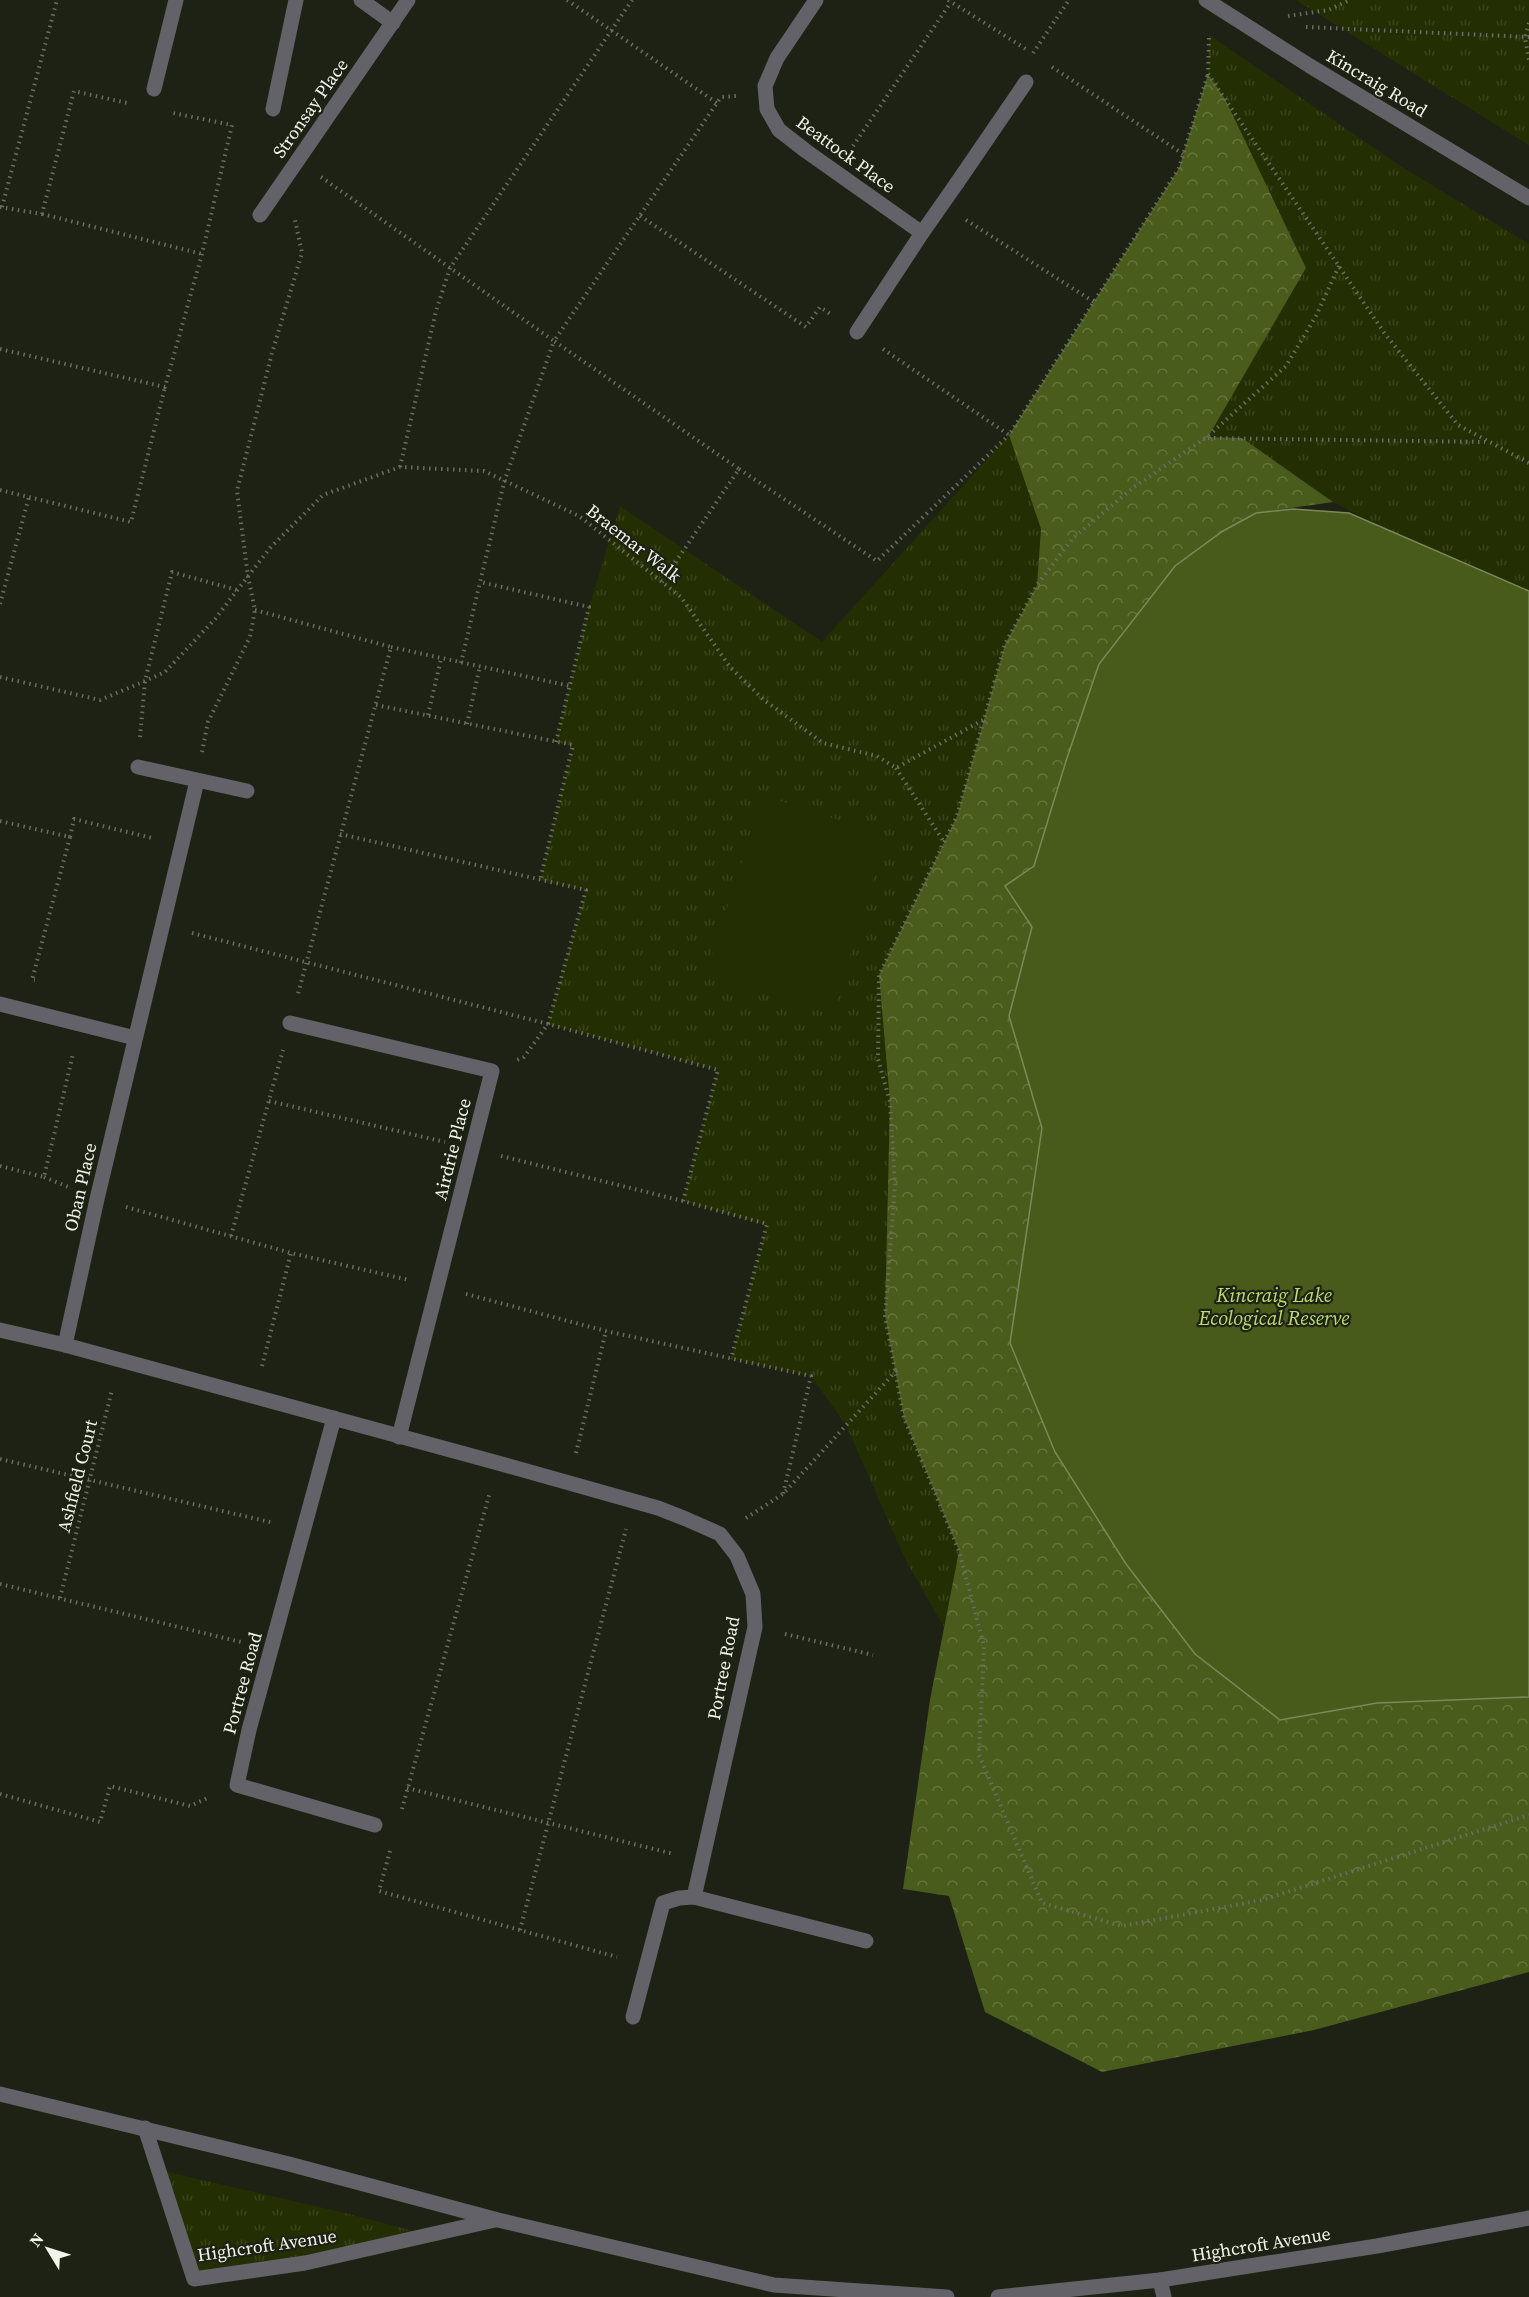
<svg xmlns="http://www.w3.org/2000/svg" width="1529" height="2297" viewBox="0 0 1529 2297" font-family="'Source Serif 4',serif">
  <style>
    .grass { fill: url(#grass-tufts) }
    .forest { fill: url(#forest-crowns) }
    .park { fill: #232f02 }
    .water { fill: #495b1b; stroke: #7c895a; stroke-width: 1.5 }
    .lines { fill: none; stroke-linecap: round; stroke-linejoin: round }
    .path { stroke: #6a6e62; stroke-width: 4; stroke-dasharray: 1.5 4.5; stroke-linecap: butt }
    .lane { stroke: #646269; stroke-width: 15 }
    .street { stroke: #646269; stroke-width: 15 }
    .labels { text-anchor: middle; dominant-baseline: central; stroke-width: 4.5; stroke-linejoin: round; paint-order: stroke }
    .street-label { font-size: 18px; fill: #f2f5ec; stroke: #1d2214 }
    .water-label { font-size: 20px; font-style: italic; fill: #bbdd6d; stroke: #1d2214 }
  </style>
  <defs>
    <pattern id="grass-tufts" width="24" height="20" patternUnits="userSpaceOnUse" patternTransform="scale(1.5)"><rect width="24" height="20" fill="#232f02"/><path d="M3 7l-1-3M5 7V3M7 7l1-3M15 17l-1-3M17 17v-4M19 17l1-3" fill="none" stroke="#39441b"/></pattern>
    <pattern id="forest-crowns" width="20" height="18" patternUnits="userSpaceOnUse" patternTransform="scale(1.5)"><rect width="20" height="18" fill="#4a5c1b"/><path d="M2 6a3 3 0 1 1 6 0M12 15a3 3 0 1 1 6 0" fill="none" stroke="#65743c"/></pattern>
  </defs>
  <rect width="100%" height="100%" fill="#1d2214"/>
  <g class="grass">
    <path d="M 1295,0 L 1529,0 L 1529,145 L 1296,0 Z"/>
    <path d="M 1209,35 L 1402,167 L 1529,244 L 1529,591 L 1380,526 L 1333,502 L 1242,438 L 1207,437 L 1306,268 L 1223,97 L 1208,74 Z"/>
    <path d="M 1009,435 L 1041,529 L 1037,585 L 1005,644 L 957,816 L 879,975 L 890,1102 L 904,1418 L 959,1551 L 944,1627 L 907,1563 L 846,1425 L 811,1376 L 731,1359 L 767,1225 L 683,1201 L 718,1070 L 548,1024 L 586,890 L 540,880 L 573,746 L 556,742 L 589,607 L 620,506 L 822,642 Z"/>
    <path d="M 159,2170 L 345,2213 L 428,2235 L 194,2279 Z"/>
  </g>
  <path class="forest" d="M 1208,74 L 1225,99 L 1306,268 L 1208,437 L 1242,438 L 1333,502 L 1256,513 L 1175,566 L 1099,664 L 1066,761 L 1034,866 L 1005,886 L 1032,927 L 1009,1016 L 1042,1128 L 1027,1236 L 1055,1452 L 1126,1564 L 1195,1654 L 1280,1720 L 1377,1703 L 1529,1697 L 1529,1972 L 1314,2030 L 1102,2072 L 985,2012 L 949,1896 L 903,1889 L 930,1700 L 959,1551 L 904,1418 L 885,1316 L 890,1102 L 879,975 L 957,816 L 1005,644 L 1037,585 L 1041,529 L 1009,435 L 1179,168 Z"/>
  <path class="park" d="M 763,795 L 885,836 L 832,1015 L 706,974 Z"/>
  <path class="water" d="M 1293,509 L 1349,513 L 1529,591 L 1529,1697 L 1377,1703 L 1280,1720 L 1195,1654 L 1126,1564 L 1055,1452 L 1010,1343 L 1042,1128 L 1009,1016 L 1032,927 L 1005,886 L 1034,866 L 1066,761 L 1099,664 L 1175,566 L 1223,531 L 1256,513 Z"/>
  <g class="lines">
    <g class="path">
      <path d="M 567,0 L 717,103"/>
      <path d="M 948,0 L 1029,51"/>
      <path d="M 1288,16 L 1328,10 L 1350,0"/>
      <path d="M 1529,23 L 1525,38 L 1529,60"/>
      <path d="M 1306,27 L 1529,37"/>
      <path d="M 1209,38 L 1208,74 L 1385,334 L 1458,425 L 1529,463"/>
      <path d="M 1033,53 L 1069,0"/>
      <path d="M 1052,67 L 1183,154"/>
      <path d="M 853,146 L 951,2"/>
      <path d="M 321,177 L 554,341 L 721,97 L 736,96"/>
      <path d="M 0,207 L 42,214 L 74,91 L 127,103"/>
      <path d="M 2,207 L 57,0"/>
      <path d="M 42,214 L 202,254"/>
      <path d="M 640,216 L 806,327 L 820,307 L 832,315"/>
      <path d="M 966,220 L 1094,302"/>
      <path d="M 1339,266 L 1316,316 L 1286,366 L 1207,437 L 1134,487 L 1073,538 L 1037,585 L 1005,644 L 957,816 L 879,975 L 878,1059 L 890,1102 L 895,1185 L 885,1316 L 904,1418 L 959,1551 L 984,1646 L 979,1755 L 1042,1903 L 1122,1926 L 1262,1900 L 1529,1815"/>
      <path d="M 0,349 L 165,387 L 202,254 L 232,125 L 173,113"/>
      <path d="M 883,349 L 1009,435 L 1179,168 L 1208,74"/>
      <path d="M 1208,438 L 1485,442"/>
      <path d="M 400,467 L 436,311 L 450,268 L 632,0"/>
      <path d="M 739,469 L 877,561 L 1009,435"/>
      <path d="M 0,490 L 131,522 L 165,387"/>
      <path d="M 0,604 L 29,497"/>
      <path d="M 255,610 L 391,647 L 298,994"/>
      <path d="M 391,647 L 570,686"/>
      <path d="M 461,663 L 480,582"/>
      <path d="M 0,677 L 100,700 L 145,681 L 165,672 L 215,619 L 270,548 L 323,495 L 400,467 L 484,471 L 579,516 L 681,597 L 730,667 L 764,700 L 823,743 L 877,756 L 896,768 L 983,720"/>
      <path d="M 376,705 L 573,745 L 540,880"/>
      <path d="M 428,715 L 441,659"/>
      <path d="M 467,724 L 480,666"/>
      <path d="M 140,737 L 145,681 L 172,572 L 237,590"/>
      <path d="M 556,742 L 589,607 L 480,582 L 505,479 L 554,341 L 739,469 L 662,582"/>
      <path d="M 202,752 L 208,722 L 250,637 L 255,610 L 248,577 L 237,491 L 272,353 L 302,253 L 295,220"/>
      <path d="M 896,768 L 944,842"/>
      <path d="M 0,821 L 70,837 L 32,980 L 35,980"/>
      <path d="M 340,834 L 586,890 L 548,1024 L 718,1070 L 683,1201"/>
      <path d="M 70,837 L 74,819 L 152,838"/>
      <path d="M 192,933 L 548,1024 L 524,1057 L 517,1060"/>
      <path d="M 269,1101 L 445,1142"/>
      <path d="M 501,1156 L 683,1201 L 767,1224 L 731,1359"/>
      <path d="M 0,1166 L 44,1177 L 73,1054"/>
      <path d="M 44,1177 L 71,1188"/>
      <path d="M 126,1207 L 291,1253 L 409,1280"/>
      <path d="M 231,1236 L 283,1050"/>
      <path d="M 466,1294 L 606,1331 L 811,1376 L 783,1494"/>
      <path d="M 262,1366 L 291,1253"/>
      <path d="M 576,1453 L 606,1331"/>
      <path d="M 0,1459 L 274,1523"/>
      <path d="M 746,1518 L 783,1494 L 896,1371"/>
      <path d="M 0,1584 L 241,1642"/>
      <path d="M 60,1598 L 112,1390"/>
      <path d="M 785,1634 L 873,1655"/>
      <path d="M 407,1788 L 674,1854"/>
      <path d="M 0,1794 L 100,1822 L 110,1786 L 190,1806 L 210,1797"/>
      <path d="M 402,1809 L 490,1492"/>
      <path d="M 390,1851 L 379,1891 L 617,1957"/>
      <path d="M 520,1930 L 626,1529"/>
    </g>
    <g class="lane">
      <path d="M 154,89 L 176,0"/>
      <path d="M 273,109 L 296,0"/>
      <path d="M 957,183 L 1026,82"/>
      <path d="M 633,2017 L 663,1903 L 679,1898 L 694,1897"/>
    </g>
    <g class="street">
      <path d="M 361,0 L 393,23"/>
      <path d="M 816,0 L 777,58 L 765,86 L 767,109 L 779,130 L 806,151 L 922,233 L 857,332"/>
      <path d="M 1206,0 L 1310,66 L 1529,198"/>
      <path d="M 260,215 L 408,0"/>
      <path d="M 922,233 L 957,183"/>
      <path d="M 138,767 L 247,791"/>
      <path d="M 0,1004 L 135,1038"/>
      <path d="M 290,1023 L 492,1071 L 399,1437"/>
      <path d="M 0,1330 L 65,1345 L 498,1463 L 658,1508 L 686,1519 L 720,1534 L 737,1556 L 753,1594 L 755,1627 L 694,1897 L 866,1941"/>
      <path d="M 65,1345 L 97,1199 L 197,781"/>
      <path d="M 334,1418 L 249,1730 L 237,1785 L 375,1825"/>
      <path d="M 0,2094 L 289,2164 L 498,2220 L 774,2285 L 947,2297"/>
      <path d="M 145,2128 L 194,2279 L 305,2263 L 495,2220"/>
      <path d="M 1160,2280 L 1164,2297"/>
      <path d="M 998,2297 L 1160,2280 L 1377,2246 L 1529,2218"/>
    </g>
  </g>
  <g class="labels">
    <g class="street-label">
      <text transform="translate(1377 83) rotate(31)">Kincraig Road</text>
      <text transform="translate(310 108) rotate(-55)">Stronsay Place</text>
      <text transform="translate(846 154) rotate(36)">Beattock Place</text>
      <text transform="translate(634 543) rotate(38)">Braemar Walk</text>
      <text transform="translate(452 1149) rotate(-76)">Airdrie Place</text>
      <text transform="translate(80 1187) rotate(-77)">Oban Place</text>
      <text transform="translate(77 1476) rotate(-76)">Ashfield Court</text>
      <text transform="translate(723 1668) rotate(-79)">Portree Road</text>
      <text transform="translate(242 1683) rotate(-75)">Portree Road</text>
      <text transform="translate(1261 2244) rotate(-9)">Highcroft Avenue</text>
      <text transform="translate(267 2245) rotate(-8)">Highcroft Avenue</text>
    </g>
    <g class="water-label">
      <text x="1274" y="1295">Kincraig Lake<tspan x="1274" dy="23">Ecological Reserve</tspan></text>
    </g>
  </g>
  <g transform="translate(48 2249) rotate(308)" stroke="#1d2214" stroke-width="4.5" paint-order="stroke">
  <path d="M0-4.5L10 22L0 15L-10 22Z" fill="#f2f5ec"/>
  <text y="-9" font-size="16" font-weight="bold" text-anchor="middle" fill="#f2f5ec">N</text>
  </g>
</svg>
